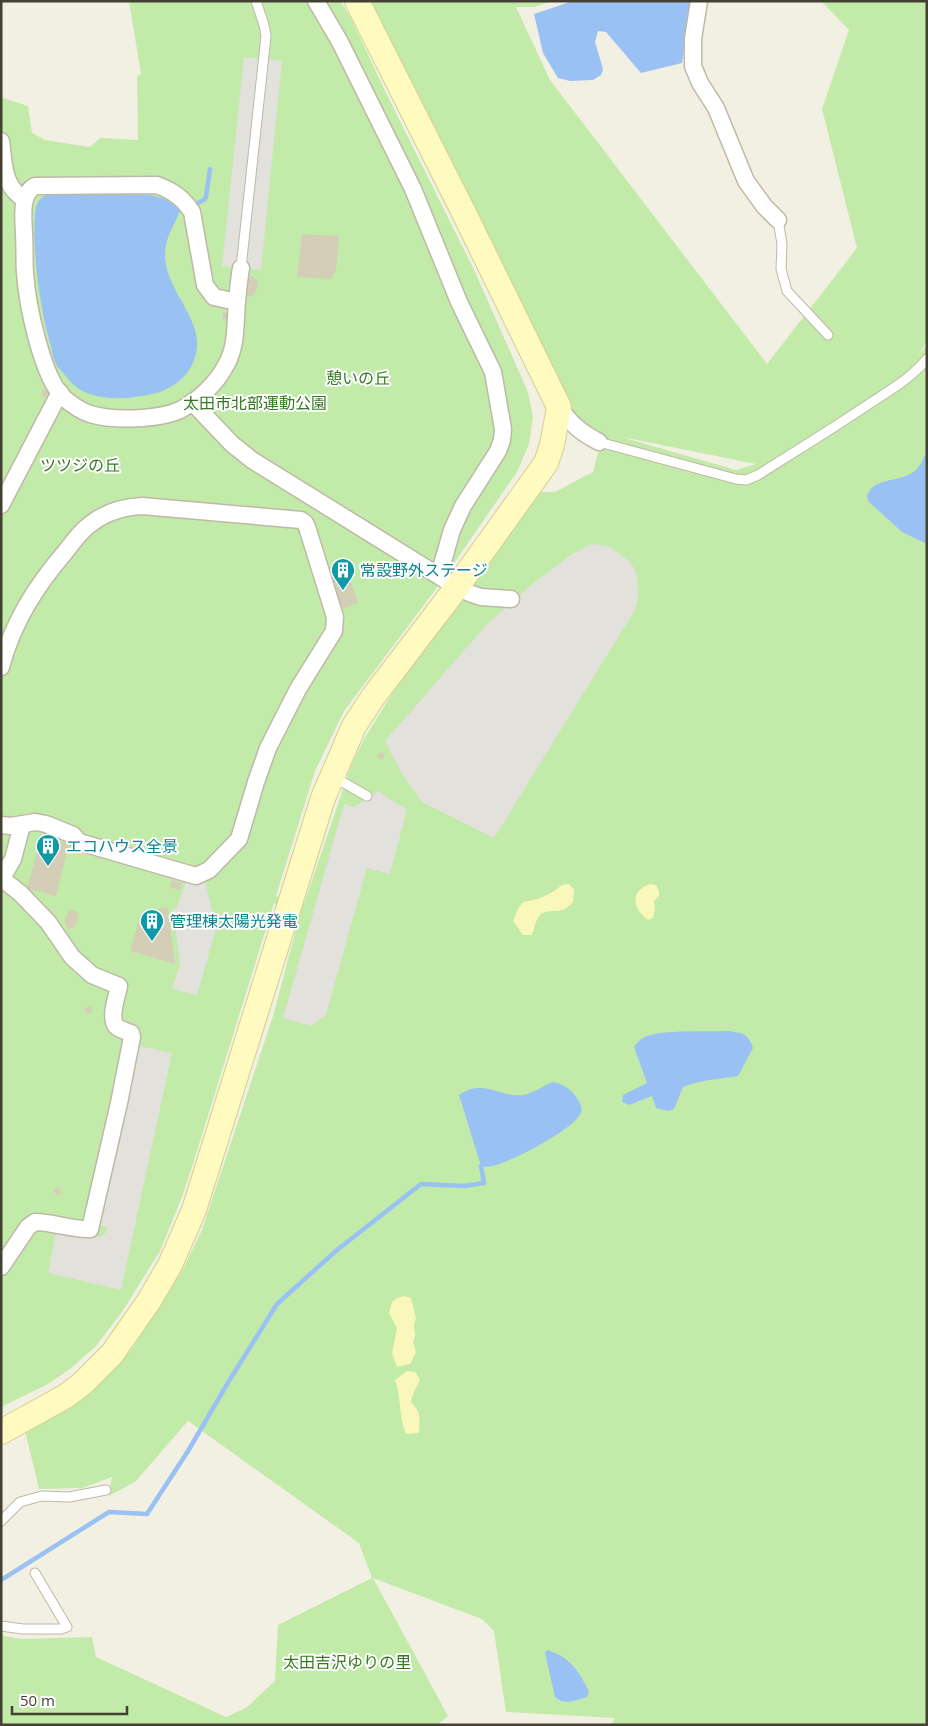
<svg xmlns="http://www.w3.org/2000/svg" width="928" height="1726" viewBox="0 0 928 1726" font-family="'Open Sans','Noto Sans JP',sans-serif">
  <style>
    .green { fill: #c2eaa8; fill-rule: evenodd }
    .sand { fill: #faf7ba }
    .parking { fill: #e2e1db }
    .water { fill: #9ac1f4 }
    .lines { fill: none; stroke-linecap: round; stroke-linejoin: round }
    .stream { stroke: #9ac1f4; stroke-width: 4.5 }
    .building { fill: #d4ceb7 }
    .lane-casing { stroke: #beb9a5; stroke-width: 11 }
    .street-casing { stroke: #beb9a5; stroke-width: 19 }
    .secondary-casing { stroke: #d5ce8f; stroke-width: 26 }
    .lane { stroke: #fff; stroke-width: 9 }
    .street { stroke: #fff; stroke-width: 16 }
    .secondary { stroke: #fffac0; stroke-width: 24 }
    .labels { text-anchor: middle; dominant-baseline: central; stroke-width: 4; stroke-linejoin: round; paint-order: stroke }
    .park-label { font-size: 16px; fill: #367923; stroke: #fff }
    .culture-label { font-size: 16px; fill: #0d838f; stroke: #fff; text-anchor: start }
  </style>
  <rect width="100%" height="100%" fill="#f2f0e2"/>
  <path class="green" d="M 129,1 L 340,1 L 350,16 L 384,89 L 475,272 L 528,392 L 533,417 L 529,444 L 517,472 L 436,589 L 344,711 L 315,771 L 276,896 L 304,904 L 351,766 L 364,739 L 392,694 L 540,492 L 555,492 L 593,472 L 599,449 L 588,428 L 553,388 L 366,1 L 552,1 L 534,7 L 516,7 L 550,80 L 767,364 L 857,248 L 822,109 L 849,30 L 823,3 L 819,1 L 927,1 L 927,341 L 919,354 L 927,345 L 927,1725 L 611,1725 L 615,1718 L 506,1712 L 494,1631 L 482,1619 L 373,1578 L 448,1716 L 437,1725 L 1,1725 L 1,1631 L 4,1636 L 21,1639 L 92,1637 L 96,1657 L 226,1717 L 246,1708 L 275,1681 L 278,1625 L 372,1578 L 359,1543 L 188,1421 L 135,1482 L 109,1496 L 112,1477 L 82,1488 L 39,1489 L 25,1430 L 70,1408 L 105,1376 L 133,1348 L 182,1271 L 202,1230 L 273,1016 L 301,911 L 274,903 L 197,1151 L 182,1197 L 160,1251 L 122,1312 L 96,1346 L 70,1369 L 48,1384 L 1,1407 L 1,100 L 3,98 L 28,106 L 32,133 L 45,140 L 90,147 L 100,138 L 138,140 L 137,76 L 141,74 ZM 621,437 L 622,437 L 756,464 L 736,470 Z"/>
  <g class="sand">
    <path d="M 569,884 L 574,890 L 573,902 C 559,918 549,906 540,915 C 536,919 534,929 532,935 L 523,935 L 513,921 L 518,909 L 523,902 C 538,900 550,895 562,885 Z"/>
    <path d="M 650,884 L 656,885 L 659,891 L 659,896 L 654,901 L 655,910 L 653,918 L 648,920 C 632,908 630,891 650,884 Z"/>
    <path d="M 404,1296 L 411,1298 L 416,1318 L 414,1325 L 415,1336 L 413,1342 L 416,1352 L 410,1364 L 397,1367 L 392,1353 L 397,1328 L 389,1313 L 392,1302 L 397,1298 Z"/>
    <path d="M 407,1371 L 415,1372 L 420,1379 C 417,1388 412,1393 411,1402 C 421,1412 420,1419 419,1433 L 406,1434 C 398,1415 402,1400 395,1380 Z"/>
  </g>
  <g class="parking">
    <path d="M 244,57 L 282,61 L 261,270 L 222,266 Z"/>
    <path d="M 592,544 L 608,546 L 629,561 L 634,568 L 637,576 L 638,590 L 638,598 L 635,610 L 494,838 L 422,802 L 402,774 L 385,741 L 487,624 L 531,585 L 572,554 Z"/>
    <path d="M 378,791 L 407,810 L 390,874 L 367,868 L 326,1015 L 311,1026 L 283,1018 L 344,804 L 354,807 Z"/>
    <path d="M 187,879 L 206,884 L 216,929 L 197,995 L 172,989 L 180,964 L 173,910 L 177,907 Z"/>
    <path d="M 134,1045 L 172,1053 L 121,1290 L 48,1273 L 57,1228 L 99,1237 L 104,1235 L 106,1231 L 107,1227 L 96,1225 Z"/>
  </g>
  <g class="water">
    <path d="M 573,1 L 691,1 L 682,63 L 641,73 L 606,32 L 598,31 L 595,42 L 603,69 L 601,75 L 593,80 L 570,81 L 558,78 L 543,53 L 534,14 Z"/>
    <path d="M 48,194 L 149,195 C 162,197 171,201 180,211 C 172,231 162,241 166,265 C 174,303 214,330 189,370 C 183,380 171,388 160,392 C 135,399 93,404 73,384 C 69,381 66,376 63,373 C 61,370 57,367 56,364 C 53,359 52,351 51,346 C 45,327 42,309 39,290 C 36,268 32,229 36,207 C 38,200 42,197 48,194 Z"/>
    <path d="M 927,451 L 927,544 L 902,532 L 868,501 L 867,496 C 874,475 903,484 917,469 C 921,464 924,457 927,451 Z"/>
    <path d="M 728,1031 C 743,1033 748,1033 753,1048 L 738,1076 C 720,1079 699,1080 683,1087 L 674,1109 L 668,1111 L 656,1108 L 652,1096 L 629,1105 L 622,1102 L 623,1095 L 647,1083 L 634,1047 C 637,1043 640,1039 645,1037 C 663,1029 707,1032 728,1031 Z"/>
    <path d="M 552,1082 C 562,1083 571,1089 577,1098 C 579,1102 583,1107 581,1112 C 577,1128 512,1161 496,1165 C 491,1167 486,1167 481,1166 L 459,1095 C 485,1078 498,1098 523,1095 C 532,1094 543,1086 552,1082 Z"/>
    <path d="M 547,1650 C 569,1656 580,1672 589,1692 L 587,1697 C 576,1700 565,1706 555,1697 L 545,1653 Z"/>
  </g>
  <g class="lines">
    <g class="stream">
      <path d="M 192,206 L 204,200 L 206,197 L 210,169"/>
      <path d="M 1,1580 L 109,1512 L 147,1514 L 188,1451 L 229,1381 L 277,1304 L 337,1250 L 421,1184 L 464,1186 L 484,1183 L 481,1166"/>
    </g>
  </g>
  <g class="building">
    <path d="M 302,234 L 339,236 L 336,271 L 331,279 L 297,277 Z"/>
    <path d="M 252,276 L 257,280 L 258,284 L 255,295 L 250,297 L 246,294 L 246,281 Z"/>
    <path d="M 223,312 L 229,313 L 229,319 L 222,319 Z"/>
    <path d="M 42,390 L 48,391 L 48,397 L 42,397 Z"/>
    <path d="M 348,573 L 358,603 L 338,610 L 328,579 Z"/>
    <path d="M 379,752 L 385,754 L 382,760 L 377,757 Z"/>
    <path d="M 41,837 L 69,844 L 56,896 L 27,888 Z"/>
    <path d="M 172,880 L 182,883 L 180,890 L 170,887 Z"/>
    <path d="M 168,907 L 175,964 L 130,951 L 139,920 L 146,922 L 145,911 Z"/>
    <path d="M 74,910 L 77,912 L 78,916 L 77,922 L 74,927 L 68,930 L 65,924 L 65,918 L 69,911 Z"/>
    <path d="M 90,1006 L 93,1012 L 87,1014 L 84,1009 Z"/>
    <path d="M 58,1187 L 62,1192 L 58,1196 L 53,1191 Z"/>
  </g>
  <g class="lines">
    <g class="lane-casing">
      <g id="lane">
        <path d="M 778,220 L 782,244 L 781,269 L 787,291 L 828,335"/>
        <path d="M 241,268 L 266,36 L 264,25 L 256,1"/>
        <path d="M 599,442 L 736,479 L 746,480 L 758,475 C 796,451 835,427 872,402 C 892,389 912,377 927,359"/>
        <path d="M 332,776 L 367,796"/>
        <path d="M 1,1521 L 20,1502 L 42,1496 L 69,1497 L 106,1490"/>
        <path d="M 1,1626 L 23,1629 L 61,1629 L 67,1627 L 35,1573"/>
      </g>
    </g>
    <g class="street-casing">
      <g id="street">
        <path d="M 316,1 L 340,42 L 413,189 L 459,302 L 493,372 L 503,429 L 502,440 L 498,451 L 463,506 L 452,530 L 439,575"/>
        <path d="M 699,1 L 693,39 L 693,66 L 700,83 L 716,108 L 746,181 L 764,206 L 778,220"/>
        <path d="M 1,141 C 4,163 3,188 25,199"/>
        <path d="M 237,302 L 214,297 L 205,285 L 192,212 C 183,198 173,191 157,185 L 35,186 C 19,194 24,220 24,235 C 25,247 24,260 25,273 C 27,303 42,378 64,398 C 71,404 81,411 90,414 C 113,421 158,420 180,410 C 198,401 217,383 226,365 C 237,347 235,323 237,302 C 238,291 239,279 241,268"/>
        <path d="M 192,402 L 232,444 L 252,460 L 447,581"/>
        <path d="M 559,407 C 571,424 580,432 599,442"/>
        <path d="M 1,505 L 60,392"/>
        <path d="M 469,593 L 481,597 L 511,599"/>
        <path d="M 1,667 C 13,622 36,586 66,551 C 74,541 81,530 92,523 C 106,512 125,507 142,506 L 301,520 L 305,523 L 307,527 L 335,617 L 334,631 L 298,689 L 268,748 L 256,782 L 239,839 L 209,870 L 196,876 L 79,842 L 73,835 L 46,824 L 35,822 L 11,826 L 1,825"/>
        <path d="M 1,878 L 20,893 L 48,922 L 72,957 L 92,975 L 119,986 C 117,997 109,1017 116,1026 C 120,1030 126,1031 131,1033 L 132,1037 L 119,1103 L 90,1229 C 72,1230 53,1222 35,1222 L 28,1227 L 1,1267"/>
        <path d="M 2,878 L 13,859 L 22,825"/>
      </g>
    </g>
    <g class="secondary-casing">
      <path id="secondary" d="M 1,1432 L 66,1396 L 83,1383 L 112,1354 L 149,1301 L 170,1265 L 194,1210 L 323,798 L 354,726 L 373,697 L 457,587 L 546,463 L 552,445 L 559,407 L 463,211 L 357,1"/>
    </g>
    <use href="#lane" class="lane"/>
    <use href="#street" class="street"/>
    <use href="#secondary" class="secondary"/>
  </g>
  <defs>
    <g id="building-pin" transform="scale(1.25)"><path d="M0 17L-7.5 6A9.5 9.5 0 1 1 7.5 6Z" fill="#0f9aa8" stroke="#fff"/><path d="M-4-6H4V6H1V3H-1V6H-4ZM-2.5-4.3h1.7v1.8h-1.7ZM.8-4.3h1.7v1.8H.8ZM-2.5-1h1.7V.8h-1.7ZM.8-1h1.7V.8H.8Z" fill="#fff"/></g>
  </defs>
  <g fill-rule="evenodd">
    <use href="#building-pin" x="343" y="570"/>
    <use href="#building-pin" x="48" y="846"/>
    <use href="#building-pin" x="152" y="921"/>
  </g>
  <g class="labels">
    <g class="park-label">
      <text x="358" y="378">憩いの丘</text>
      <text x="255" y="403">太田市北部運動公園</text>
      <text x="80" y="465">ツツジの丘</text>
      <text x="347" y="1662">太田吉沢ゆりの里</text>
    </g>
    <g class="culture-label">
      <text x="360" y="570">常設野外ステージ</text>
      <text x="66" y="846">エコハウス全景</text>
      <text x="170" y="921">管理棟太陽光発電</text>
    </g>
  </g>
  <rect width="928" height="1726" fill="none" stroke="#444033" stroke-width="5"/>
  <path d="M12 1706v8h115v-8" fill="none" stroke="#444033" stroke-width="2.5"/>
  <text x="20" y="1706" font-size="15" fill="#444033" stroke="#ffffff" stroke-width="4" paint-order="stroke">50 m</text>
</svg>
